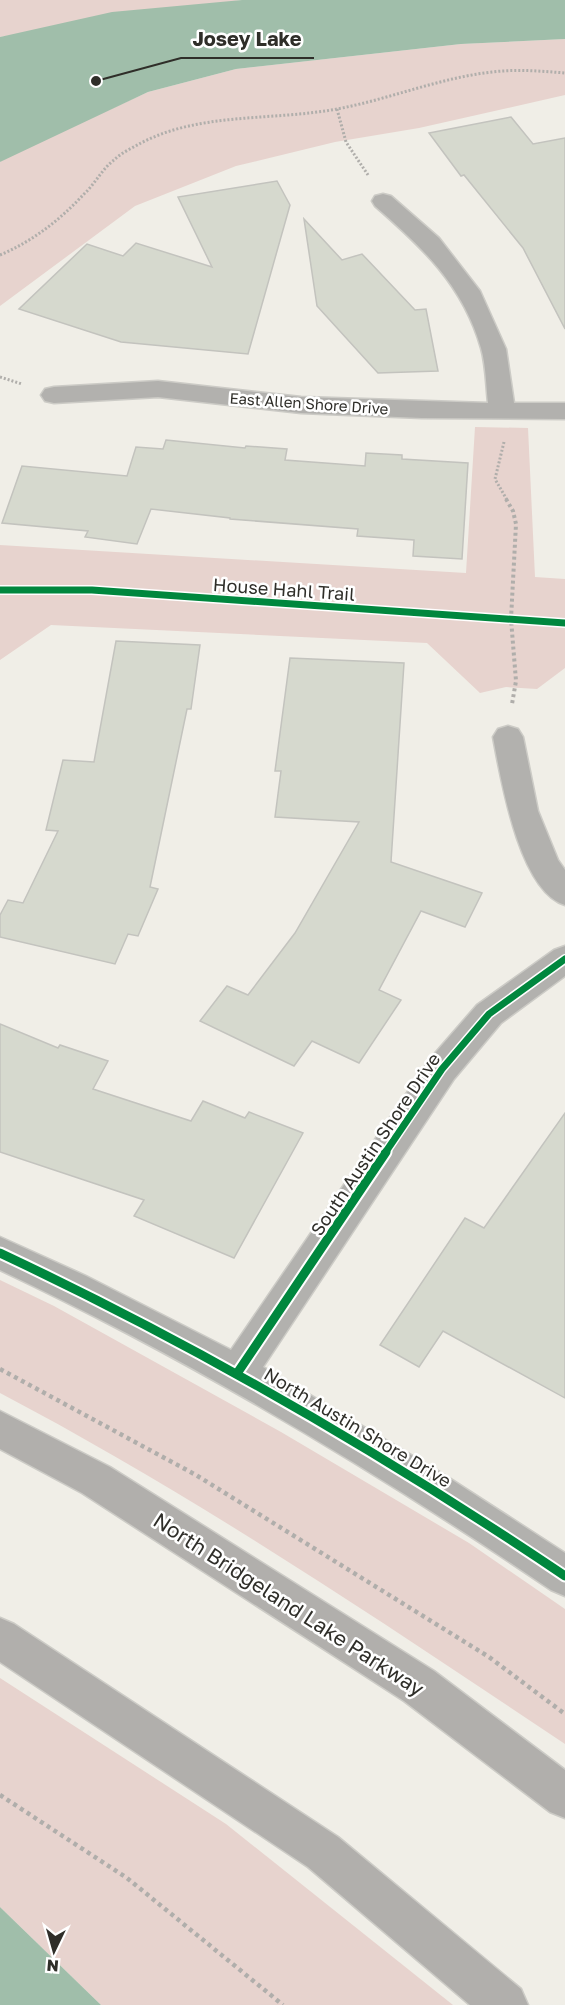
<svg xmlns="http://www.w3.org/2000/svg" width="565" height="2005" viewBox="0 0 565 2005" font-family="'Golos Text',sans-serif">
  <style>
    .green { fill: #e7d3ce }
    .water { fill: #a0beaa }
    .building { fill: #d6d9ce; stroke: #c3c3be; stroke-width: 1.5 }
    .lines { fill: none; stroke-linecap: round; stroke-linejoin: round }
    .minor-casing { stroke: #cccbc6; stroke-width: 3 }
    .secondary-casing { stroke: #cccbc6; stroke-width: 3 }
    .path-far2 { stroke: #b0aeab; stroke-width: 3; stroke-dasharray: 2 2; stroke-linecap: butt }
    .path-far1 { stroke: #b0aeab; stroke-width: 4; stroke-dasharray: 3 3; stroke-linecap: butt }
    .path { stroke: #b0aeab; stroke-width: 4.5; stroke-dasharray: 4 4; stroke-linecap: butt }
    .minor { fill: #b2b1ae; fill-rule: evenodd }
    .secondary { fill: #b1afac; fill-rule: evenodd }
    .cycleway-far1-casing { stroke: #fff; stroke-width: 10 }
    .cycleway-casing { stroke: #fff; stroke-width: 13 }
    .cycleway-far1 { stroke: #00873e; stroke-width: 7 }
    .cycleway { stroke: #00873e; stroke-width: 9 }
    .labels { text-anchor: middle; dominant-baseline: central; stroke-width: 5; stroke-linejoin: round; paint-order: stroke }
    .far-street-label { font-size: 15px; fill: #2f2e29; stroke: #fff }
    .street-label { font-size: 18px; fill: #2f2e29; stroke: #fff }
    .near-street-label { font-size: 21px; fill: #2f2e29; stroke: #fff }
    .leader { fill: none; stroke: #2f2e29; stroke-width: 2 }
    .callout-dot { fill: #2f2e29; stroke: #fff; stroke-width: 2 }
    .callout-label { font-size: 20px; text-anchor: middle; font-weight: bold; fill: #2f2e29; stroke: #fff; stroke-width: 5; stroke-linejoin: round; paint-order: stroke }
  </style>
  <rect width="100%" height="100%" fill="#f0eee7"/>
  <g class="green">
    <path d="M 0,0 L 242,0 L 0,37 Z"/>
    <path d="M 565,39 L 565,95 L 419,128 L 335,142 L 236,166 L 135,206 L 0,306 L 0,162 L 8,156 L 148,92 L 236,69 L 461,44 Z"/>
    <path d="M 475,427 L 528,428 L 535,577 L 565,579 L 565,668 L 537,689 L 506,687 L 480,693 L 427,643 L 51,625 L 0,660 L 0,545 L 466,573 Z"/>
    <path d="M 0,1280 L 54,1306 L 281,1432 L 469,1543 L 565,1609 L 565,1744 C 381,1621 196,1496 0,1393 Z"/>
    <path d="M 0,1678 L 226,1824 L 453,2005 L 101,2005 L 0,1907 Z"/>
  </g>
  <g class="water">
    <path d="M 242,0 L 565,0 L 565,39 L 461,44 L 236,69 L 148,92 L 0,162 L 0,37 L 112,12 Z"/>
    <path d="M 0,1907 L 101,2005 L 0,2005 Z"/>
  </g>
  <g class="building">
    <path d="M 511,117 L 533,144 L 565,138 L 565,329 L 523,248 L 464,175 L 461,176 L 429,133 Z"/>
    <path d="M 277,181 L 290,205 L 248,354 L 121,342 L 19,309 L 87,244 L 123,256 L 136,243 L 212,267 L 178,197 Z"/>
    <path d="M 304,219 L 342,260 L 362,254 L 415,310 L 426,309 L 438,371 L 378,373 L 317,306 Z"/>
    <path d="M 166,440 L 245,448 L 246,446 L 287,449 L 285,460 L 365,466 L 366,453 L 402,455 L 402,459 L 468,463 L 462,559 L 413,556 L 414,540 L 357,536 L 358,529 L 230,519 L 230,518 L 151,509 L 137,544 L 85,537 L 88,531 L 2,523 L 22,466 L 127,476 L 136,447 L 163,449 Z"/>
    <path d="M 116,641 L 200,645 L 191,709 L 187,709 L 150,887 L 158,889 L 138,936 L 128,934 L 115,964 L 0,937 L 0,915 L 8,900 L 23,903 L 58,831 L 46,830 L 63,760 L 94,762 Z"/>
    <path d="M 290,658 L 404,663 L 391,862 L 482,893 L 465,927 L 421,911 L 379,990 L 401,1000 L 359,1063 L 312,1041 L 294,1066 L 200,1021 L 227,986 L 248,995 L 295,933 L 359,822 L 275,817 L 281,771 L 275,771 Z"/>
    <path d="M 0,1024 L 58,1048 L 60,1045 L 108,1061 L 93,1089 L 191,1121 L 203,1101 L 245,1118 L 249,1112 L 303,1133 L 234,1258 L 134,1216 L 144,1200 L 0,1152 Z"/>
    <path d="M 565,1113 L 565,1398 L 443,1331 L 419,1367 L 380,1345 L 465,1218 L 484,1228 Z"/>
  </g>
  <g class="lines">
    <g class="minor-casing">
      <g id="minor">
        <path d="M 383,194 L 391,196 L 439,238 L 480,291 L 506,349 L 514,403 L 565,403 L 565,419 L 422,418 L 301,413 L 158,397 L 54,403 L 45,401 L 41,395 L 45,389 L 54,387 L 158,381 L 301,397 L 488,403 C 486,385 486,365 481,348 C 463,285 422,247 375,206 L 372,201 L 375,196 Z"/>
        <path d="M 508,726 L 518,729 L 523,737 L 538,811 L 558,860 L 565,870 L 565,905 C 519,891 501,779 493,737 L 498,729 Z"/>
        <path d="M 565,946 L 565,976 L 501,1023 L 454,1079 L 263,1367 L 443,1474 L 565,1553 L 565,1596 L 551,1590 C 374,1470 193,1361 0,1270 L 0,1237 L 86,1276 L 231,1350 L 430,1059 L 477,1005 L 554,950 Z"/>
      </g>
    </g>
    <g class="secondary-casing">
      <g id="secondary">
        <path d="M 0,1411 L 110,1467 L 434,1671 L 565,1770 L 565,1818 L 550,1812 L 404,1701 L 82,1493 L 0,1449 Z"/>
        <path d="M 0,1618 L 14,1624 L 338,1837 L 521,1989 L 528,2005 L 470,2005 L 308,1867 L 0,1662 Z"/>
      </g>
    </g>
    <g class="path-far2">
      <path d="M 337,109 L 346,142 L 368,175"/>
      <path d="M 0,255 C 33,241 60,220 84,194 C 95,184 102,169 114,160 C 121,153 132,148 141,143 C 200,112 273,121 337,109 C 390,99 439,78 492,72 C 516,69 541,71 565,73"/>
      <path d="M 0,377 L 22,384"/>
      <path d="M 504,442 L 495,479 L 507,500"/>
    </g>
    <path class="path-far1" d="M 506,499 L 513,511 L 516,524 L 511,619 L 516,681 L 512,704"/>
    <g class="path">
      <path d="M 0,1369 L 196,1475 L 489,1657 L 565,1714"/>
      <path d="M 0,1795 L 127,1878 L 283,2005"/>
    </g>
    <use href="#minor" class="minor"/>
    <use href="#secondary" class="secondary"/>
    <g class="cycleway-far1-casing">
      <g id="cycleway-far1">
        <path d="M 0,590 L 92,590 L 565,623"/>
        <path d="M 385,1153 L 442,1069 L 489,1014 L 565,959"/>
      </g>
    </g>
    <g class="cycleway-casing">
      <g id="cycleway">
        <path d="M 0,1253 C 198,1346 384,1454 565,1576"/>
        <path d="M 238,1372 L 386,1152"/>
      </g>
    </g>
    <use href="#cycleway-far1" class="cycleway-far1"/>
    <use href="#cycleway" class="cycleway"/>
  </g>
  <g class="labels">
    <g class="far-street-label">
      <text transform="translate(309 403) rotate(4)">East Allen Shore Drive</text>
    </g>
    <g class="street-label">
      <text transform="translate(284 589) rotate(4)">House Hahl Trail</text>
      <text transform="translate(375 1144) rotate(-56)">South Austin Shore Drive</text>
      <text transform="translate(358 1427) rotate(31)">North Austin Shore Drive</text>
    </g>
    <g class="near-street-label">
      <text transform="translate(289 1604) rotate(33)">North Bridgeland Lake Parkway</text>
    </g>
  </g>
  <path class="leader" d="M96 81L181 58H314"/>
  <circle class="callout-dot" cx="96" cy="81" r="6"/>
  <g class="callout-label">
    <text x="247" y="46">Josey Lake</text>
  </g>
  <g transform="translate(54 1951) rotate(185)" stroke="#ffffff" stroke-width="4.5" paint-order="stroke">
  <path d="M0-4.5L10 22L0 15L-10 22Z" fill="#2f2e29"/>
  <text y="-9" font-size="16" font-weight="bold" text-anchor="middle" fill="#2f2e29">N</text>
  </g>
</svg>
